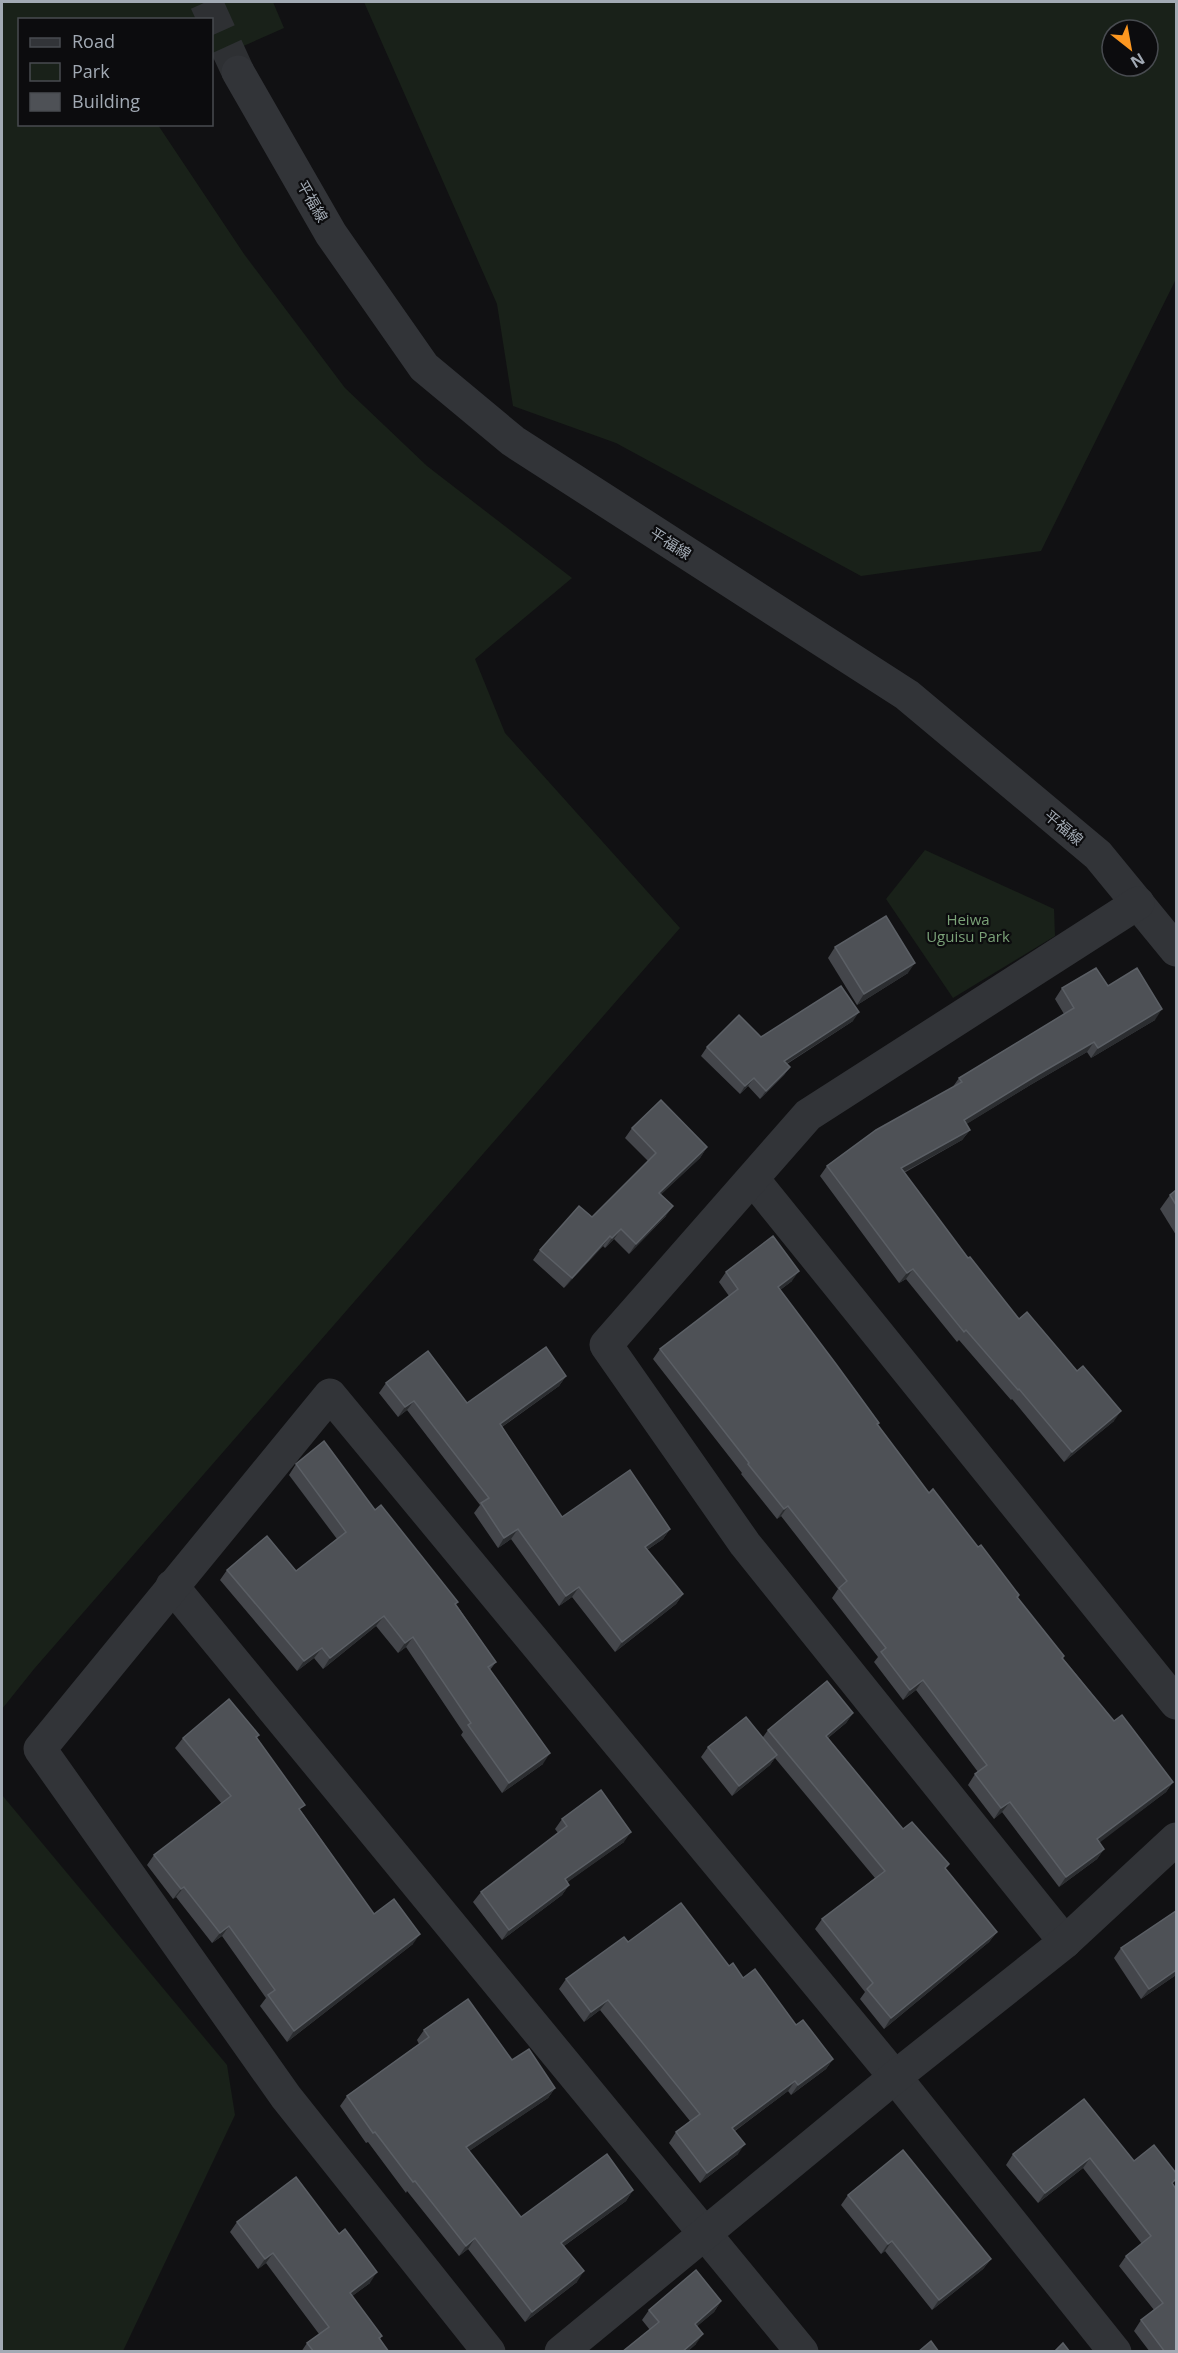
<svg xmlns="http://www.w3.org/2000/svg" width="1178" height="2353" viewBox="0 0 1178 2353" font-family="'Open Sans','Noto Sans JP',sans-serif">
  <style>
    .green { fill: #192119; fill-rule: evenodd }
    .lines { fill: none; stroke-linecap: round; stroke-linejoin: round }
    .minor-tunnel { stroke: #2e3033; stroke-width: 33; stroke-dasharray: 33 16; stroke-linecap: butt }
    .minor { stroke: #323438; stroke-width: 33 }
    .wall { fill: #44464b }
    .shaded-wall { fill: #2b2d30 }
    .building { fill: #4e5156; stroke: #5b5f65; stroke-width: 1.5 }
    .labels { text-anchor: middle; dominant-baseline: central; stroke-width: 4.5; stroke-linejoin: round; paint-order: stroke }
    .street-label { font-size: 15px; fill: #a2aab4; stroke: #0c0c0e }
    .park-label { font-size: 15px; fill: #7aa177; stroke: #0c0c0e }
  </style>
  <rect width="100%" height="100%" fill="#111113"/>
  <g class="green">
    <path d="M 2,2 L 273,2 L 284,28 L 212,60 L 212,20 L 20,20 L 20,124 L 158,125 L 244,254 L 345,388 L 427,466 L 572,578 L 475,659 L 505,733 L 680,928 L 34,1669 L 2,1709 Z"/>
    <path d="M 364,2 L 1176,2 L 1176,279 L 1041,551 L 861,576 L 616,443 L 513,406 L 497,304 ZM 1112,30 L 1148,30 L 1148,66 L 1112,66 Z"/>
    <path d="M 925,850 L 1054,909 L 1055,936 L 953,998 L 886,899 Z"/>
    <path d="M 2,1795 L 227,2065 L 235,2115 L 123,2351 L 2,2351 Z"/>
  </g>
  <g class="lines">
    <path class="minor-tunnel" d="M 206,2 L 238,72"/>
    <g class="minor">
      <path d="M 238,72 L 331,234 L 424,367 L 513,441 L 907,695 L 1098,855 L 1176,950"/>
      <path d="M 753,1179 L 1176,1703"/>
      <path d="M 172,1586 L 802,2352"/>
      <path d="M 1065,1942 L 745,1544 L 606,1345 L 808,1115 L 1138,903"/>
      <path d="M 489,2352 L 286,2097 L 40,1749 L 330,1395 L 895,2077 L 1115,2352"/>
      <path d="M 561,2352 L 895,2077 L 1065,1942 L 1176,1839"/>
    </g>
  </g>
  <g class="wall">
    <path d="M 835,947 L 908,973 L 857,1005 L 828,958 Z"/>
    <path d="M 1108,986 L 1155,1020 L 1091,1058 L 1087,1052 L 1032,1084 L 966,1124 L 970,1130 L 962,1140 L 904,1173 L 968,1258 L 1019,1319 L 1114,1421 L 1064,1462 L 1012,1399 L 1011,1400 L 959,1340 L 957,1342 L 906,1279 L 899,1283 L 820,1176 L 827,1166 L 952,1088 L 959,1078 L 1064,1014 L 1055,999 L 1062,988 Z"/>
    <path d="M 853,1021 L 787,1064 L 790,1067 L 784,1075 L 760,1099 L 748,1086 L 740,1094 L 701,1056 L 707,1047 Z"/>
    <path d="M 632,1128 L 707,1147 L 700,1158 L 661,1194 L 666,1216 L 629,1254 L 614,1239 L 605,1248 L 603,1246 L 564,1288 L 533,1260 L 540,1250 L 592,1217 L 648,1161 L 625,1138 Z"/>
    <path d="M 1176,1190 L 1176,1235 L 1160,1209 L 1170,1195 Z"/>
    <path d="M 726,1272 L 792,1281 L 780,1290 L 879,1423 L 878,1425 L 929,1493 L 1019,1595 L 1018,1598 L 1064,1656 L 1063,1658 L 1114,1721 L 1173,1782 L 1166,1792 L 1099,1842 L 1104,1849 L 1097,1859 L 1059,1887 L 1002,1812 L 994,1819 L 968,1785 L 975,1774 L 978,1772 L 916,1690 L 903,1700 L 874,1662 L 878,1657 L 832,1598 L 838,1589 L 781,1516 L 777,1519 L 741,1474 L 742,1473 L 653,1359 L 660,1349 L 729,1296 L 719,1282 Z"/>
    <path d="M 566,1376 L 559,1386 L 502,1427 L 562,1517 L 670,1529 L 663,1539 L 647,1550 L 683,1594 L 676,1604 L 615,1652 L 572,1597 L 559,1606 L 511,1539 L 498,1548 L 474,1513 L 480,1505 L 407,1410 L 398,1417 L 379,1393 L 386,1383 L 467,1403 Z"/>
    <path d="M 296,1464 L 375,1510 L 456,1604 L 496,1662 L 490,1670 L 543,1764 L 502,1793 L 461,1735 L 463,1732 L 406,1647 L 398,1653 L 376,1626 L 323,1669 L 314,1658 L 297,1671 L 220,1580 L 227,1570 L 296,1571 L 337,1539 L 289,1475 Z"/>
    <path d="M 853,1713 L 846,1723 L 828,1738 L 903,1829 L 946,1869 L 997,1932 L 989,1942 L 884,2029 L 860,1999 L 865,1992 L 815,1929 L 822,1919 L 875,1878 L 775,1758 L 770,1765 L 732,1796 L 701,1757 L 708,1747 L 763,1737 L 768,1730 Z"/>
    <path d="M 259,1735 L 257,1738 L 301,1811 L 374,1914 L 413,1944 L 287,2042 L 260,2006 L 266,1998 L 222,1936 L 212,1943 L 176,1897 L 173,1899 L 147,1865 L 154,1855 L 222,1804 L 175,1748 L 183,1738 Z"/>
    <path d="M 562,1819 L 624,1842 L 567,1882 L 569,1885 L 562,1895 L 502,1940 L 473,1902 L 481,1892 L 558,1833 L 555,1829 Z"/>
    <path d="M 628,1942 L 729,1966 L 743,1978 L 833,2059 L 826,2069 L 791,2095 L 788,2091 L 735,2131 L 738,2154 L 700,2183 L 669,2143 L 676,2132 L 690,2121 L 600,2010 L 584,2022 L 559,1989 L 566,1979 Z"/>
    <path d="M 1121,1948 L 1176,1975 L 1141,1999 L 1114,1958 Z"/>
    <path d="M 424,2030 L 512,2060 L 555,2088 L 548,2098 L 469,2151 L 521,2217 L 633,2190 L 626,2201 L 564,2246 L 577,2282 L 525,2322 L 468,2249 L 459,2256 L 407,2191 L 406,2193 L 368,2142 L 366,2143 L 340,2106 L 347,2096 L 419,2044 L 417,2040 Z"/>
    <path d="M 1084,2099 L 1134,2161 L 1174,2185 L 1176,2352 L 1150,2352 L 1134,2331 L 1141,2320 L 1154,2310 L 1119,2266 L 1126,2256 L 1142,2244 L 1083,2168 L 1038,2203 L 1006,2165 L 1013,2154 Z"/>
    <path d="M 848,2195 L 991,2259 L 983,2269 L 932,2310 L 885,2251 L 881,2254 L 841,2205 Z"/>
    <path d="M 237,2222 L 370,2283 L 352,2296 L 382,2336 L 380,2339 L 389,2352 L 301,2352 L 307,2343 L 319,2334 L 266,2263 L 258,2269 L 230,2232 Z"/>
    <path d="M 721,2301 L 714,2312 L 697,2326 L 696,2344 L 687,2352 L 622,2352 L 650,2330 L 642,2320 L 649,2310 Z"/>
  </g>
  <g class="shaded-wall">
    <path d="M 915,963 L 908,973 L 857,1005 L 864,994 Z"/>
    <path d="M 1162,1009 L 1155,1020 L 1091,1058 L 1098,1048 Z"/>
    <path d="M 859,1012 L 853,1021 L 778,1069 L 784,1061 Z"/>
    <path d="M 1094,1042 L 1087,1052 L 1032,1084 L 957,1130 L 964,1120 L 1039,1074 Z"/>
    <path d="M 790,1067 L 784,1075 L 760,1099 L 766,1091 Z"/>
    <path d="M 754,1078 L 748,1086 L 740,1094 L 745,1086 Z"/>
    <path d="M 970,1130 L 962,1140 L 893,1178 L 901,1168 Z"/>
    <path d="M 707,1147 L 700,1158 L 652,1203 L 659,1193 Z"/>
    <path d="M 673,1206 L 666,1216 L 629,1254 L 636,1244 Z"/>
    <path d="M 621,1229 L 614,1239 L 605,1248 L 612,1238 Z"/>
    <path d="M 610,1236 L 603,1246 L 564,1288 L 572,1278 Z"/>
    <path d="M 913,1269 L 906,1279 L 899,1283 L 907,1273 Z"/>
    <path d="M 799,1271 L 792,1281 L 771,1297 L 778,1287 Z"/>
    <path d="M 566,1376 L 559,1386 L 493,1433 L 500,1424 Z"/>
    <path d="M 414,1401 L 407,1410 L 398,1417 L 405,1407 Z"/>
    <path d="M 1121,1411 L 1114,1421 L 1064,1462 L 1072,1452 Z"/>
    <path d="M 788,1506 L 781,1516 L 777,1519 L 784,1509 Z"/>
    <path d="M 518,1529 L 511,1539 L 498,1548 L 504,1538 Z"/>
    <path d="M 670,1529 L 663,1539 L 638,1556 L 645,1547 Z"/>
    <path d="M 579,1587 L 572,1597 L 559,1606 L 566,1596 Z"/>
    <path d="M 683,1594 L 676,1604 L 615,1652 L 622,1642 Z"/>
    <path d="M 384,1616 L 376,1626 L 323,1669 L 330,1658 Z"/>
    <path d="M 413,1637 L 406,1647 L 398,1653 L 405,1643 Z"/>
    <path d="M 322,1648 L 314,1658 L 297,1671 L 304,1661 Z"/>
    <path d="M 923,1680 L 916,1690 L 903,1700 L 910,1690 Z"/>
    <path d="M 853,1713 L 846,1723 L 818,1746 L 826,1736 Z"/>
    <path d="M 550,1753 L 543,1764 L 502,1793 L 509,1783 Z"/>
    <path d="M 777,1755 L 770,1765 L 732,1796 L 739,1786 Z"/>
    <path d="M 1173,1782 L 1166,1792 L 1090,1850 L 1097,1839 Z"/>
    <path d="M 1010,1802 L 1002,1812 L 994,1819 L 1001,1808 Z"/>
    <path d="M 631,1832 L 624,1842 L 558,1889 L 565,1879 Z"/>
    <path d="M 1104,1849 L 1097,1859 L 1059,1887 L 1066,1877 Z"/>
    <path d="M 569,1885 L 562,1895 L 502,1940 L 509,1930 Z"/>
    <path d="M 184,1887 L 176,1897 L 173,1899 L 181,1889 Z"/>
    <path d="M 229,1926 L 222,1936 L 212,1943 L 220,1933 Z"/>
    <path d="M 997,1932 L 989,1942 L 884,2029 L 891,2018 Z"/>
    <path d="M 420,1934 L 413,1944 L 287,2042 L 294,2031 Z"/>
    <path d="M 1176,1970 L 1176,1975 L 1141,1999 L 1149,1989 Z"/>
    <path d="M 608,2000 L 600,2010 L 584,2022 L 591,2012 Z"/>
    <path d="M 833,2059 L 826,2069 L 791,2095 L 798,2085 Z"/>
    <path d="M 795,2081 L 788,2091 L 725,2138 L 732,2128 Z"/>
    <path d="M 555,2088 L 548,2098 L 459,2158 L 466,2147 Z"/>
    <path d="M 745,2144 L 738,2154 L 700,2183 L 707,2173 Z"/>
    <path d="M 1090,2158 L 1083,2168 L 1038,2203 L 1045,2193 Z"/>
    <path d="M 633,2190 L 626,2201 L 554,2253 L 561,2243 Z"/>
    <path d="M 475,2238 L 468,2249 L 459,2256 L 466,2246 Z"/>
    <path d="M 892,2241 L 885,2251 L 881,2254 L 888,2244 Z"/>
    <path d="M 273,2253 L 266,2263 L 258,2269 L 265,2259 Z"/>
    <path d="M 991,2259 L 983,2269 L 932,2310 L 939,2300 Z"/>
    <path d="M 584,2271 L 577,2282 L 525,2322 L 532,2312 Z"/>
    <path d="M 377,2272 L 370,2283 L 343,2303 L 350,2293 Z"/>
    <path d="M 721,2301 L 714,2312 L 688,2334 L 695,2324 Z"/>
    <path d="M 703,2334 L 696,2344 L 687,2352 L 682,2352 Z"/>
  </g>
  <g class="building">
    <path d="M 886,916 L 915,963 L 864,994 L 835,947 Z"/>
    <path d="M 1096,968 L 1108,986 L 1137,968 L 1162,1009 L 1098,1048 L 1094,1042 L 1039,1074 L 964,1120 L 970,1130 L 901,1168 L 968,1258 L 970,1257 L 1019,1319 L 1027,1312 L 1077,1371 L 1083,1366 L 1121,1411 L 1072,1452 L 1019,1389 L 1018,1390 L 966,1330 L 964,1332 L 913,1269 L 907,1273 L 827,1166 L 876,1130 L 962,1082 L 959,1078 L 1074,1008 L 1062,988 Z"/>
    <path d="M 841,986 L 859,1012 L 784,1061 L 790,1067 L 766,1091 L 754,1078 L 745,1086 L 707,1047 L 739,1015 L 761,1037 Z"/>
    <path d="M 661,1100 L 707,1147 L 659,1193 L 673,1206 L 636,1244 L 621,1229 L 612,1238 L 610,1236 L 572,1278 L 540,1250 L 579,1206 L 592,1217 L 656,1153 L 632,1128 Z"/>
    <path d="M 1176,1190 L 1176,1205 L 1170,1195 Z"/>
    <path d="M 773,1236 L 799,1271 L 778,1287 L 836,1364 L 879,1423 L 877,1424 L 929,1493 L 933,1489 L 978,1547 L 981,1545 L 1019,1595 L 1017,1597 L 1064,1656 L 1062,1658 L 1114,1721 L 1122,1715 L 1173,1782 L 1097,1839 L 1104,1849 L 1066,1877 L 1010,1802 L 1001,1808 L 975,1774 L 987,1765 L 923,1680 L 910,1690 L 881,1652 L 886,1648 L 839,1588 L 847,1581 L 788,1506 L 784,1509 L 748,1464 L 749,1463 L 660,1349 L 738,1289 L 726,1272 Z"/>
    <path d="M 546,1347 L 566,1376 L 500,1424 L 562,1517 L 630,1470 L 670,1529 L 645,1547 L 683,1594 L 622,1642 L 579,1587 L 566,1596 L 518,1529 L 504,1538 L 481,1503 L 489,1498 L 414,1401 L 405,1407 L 386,1383 L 428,1351 L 467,1403 Z"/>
    <path d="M 324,1441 L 375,1510 L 381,1505 L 458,1602 L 455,1604 L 496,1662 L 488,1667 L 550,1753 L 509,1783 L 468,1725 L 471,1723 L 413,1637 L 405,1643 L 384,1616 L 330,1658 L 322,1648 L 304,1661 L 227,1570 L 267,1536 L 296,1571 L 346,1532 L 296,1464 Z"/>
    <path d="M 827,1681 L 853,1713 L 826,1736 L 903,1829 L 912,1822 L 949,1864 L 945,1868 L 997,1932 L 891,2018 L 867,1989 L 873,1983 L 822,1919 L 885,1871 L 768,1730 Z"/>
    <path d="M 229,1699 L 259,1735 L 256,1737 L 305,1805 L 299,1809 L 374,1914 L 394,1899 L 420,1934 L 294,2031 L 268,1995 L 275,1990 L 229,1926 L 220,1933 L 184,1887 L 181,1889 L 154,1855 L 231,1796 L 183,1738 Z"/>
    <path d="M 746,1717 L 777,1755 L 739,1786 L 708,1747 Z"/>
    <path d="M 601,1790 L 631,1832 L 565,1879 L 569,1885 L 509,1930 L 481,1892 L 567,1826 L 562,1819 Z"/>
    <path d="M 681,1903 L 729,1966 L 733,1963 L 743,1978 L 755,1969 L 796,2025 L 803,2020 L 833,2059 L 798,2085 L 795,2081 L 732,2128 L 745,2144 L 707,2173 L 676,2132 L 700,2114 L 608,2000 L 591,2012 L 566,1979 L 624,1937 L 628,1942 Z"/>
    <path d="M 1176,1911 L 1176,1970 L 1149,1989 L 1121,1948 Z"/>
    <path d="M 468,1999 L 512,2060 L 529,2049 L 555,2088 L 466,2147 L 521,2217 L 607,2154 L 633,2190 L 561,2243 L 584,2271 L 532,2312 L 475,2238 L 466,2246 L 415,2181 L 413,2182 L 375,2132 L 373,2133 L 347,2096 L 429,2037 L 424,2030 Z"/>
    <path d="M 1084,2099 L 1134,2161 L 1154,2145 L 1176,2173 L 1176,2179 L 1172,2183 L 1176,2189 L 1176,2352 L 1165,2352 L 1141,2320 L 1163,2303 L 1126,2256 L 1151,2236 L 1090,2158 L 1045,2193 L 1013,2154 Z"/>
    <path d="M 903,2150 L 991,2259 L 939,2300 L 892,2241 L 888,2244 L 848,2195 Z"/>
    <path d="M 296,2177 L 339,2234 L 345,2229 L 377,2272 L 350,2293 L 382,2336 L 379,2338 L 389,2352 L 314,2352 L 307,2343 L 329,2327 L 273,2253 L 265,2259 L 237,2222 Z"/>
    <path d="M 696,2270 L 721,2301 L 695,2324 L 703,2334 L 682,2352 L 622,2352 L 659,2322 L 649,2310 Z"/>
    <path d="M 931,2341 L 939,2352 L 918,2352 Z"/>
    <path d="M 1063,2343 L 1070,2352 L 1054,2352 Z"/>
  </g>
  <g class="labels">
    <g class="street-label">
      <text transform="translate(313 201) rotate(60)">平福線</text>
      <text transform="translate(671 543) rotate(33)">平福線</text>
      <text transform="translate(1064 827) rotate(40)">平福線</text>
    </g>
    <g class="park-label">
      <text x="968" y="919">Heiwa<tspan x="968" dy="17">Uguisu Park</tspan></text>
    </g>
  </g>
  <rect width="1178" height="2353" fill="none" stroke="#a2aab4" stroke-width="6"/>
  <rect x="18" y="18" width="195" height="108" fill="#0c0c0e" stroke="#484b50" stroke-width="1.5"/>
  <rect x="30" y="38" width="30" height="9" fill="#323438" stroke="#484b50" stroke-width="1.5"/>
  <text x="72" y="48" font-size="18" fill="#a2aab4">Road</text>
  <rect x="30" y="63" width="30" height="18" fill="#192119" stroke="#484b50" stroke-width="1.5"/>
  <text x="72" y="78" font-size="18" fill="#a2aab4">Park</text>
  <rect x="30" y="93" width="30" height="18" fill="#4e5156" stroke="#484b50" stroke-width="1.5"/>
  <text x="72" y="108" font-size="18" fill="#a2aab4">Building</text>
  <g transform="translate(1130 48) rotate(149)"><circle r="28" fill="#0c0c0e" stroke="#484b50" stroke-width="1.5"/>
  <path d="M0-4.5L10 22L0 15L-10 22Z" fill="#fc9720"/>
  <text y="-9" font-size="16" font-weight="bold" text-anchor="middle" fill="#a2aab4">N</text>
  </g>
</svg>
